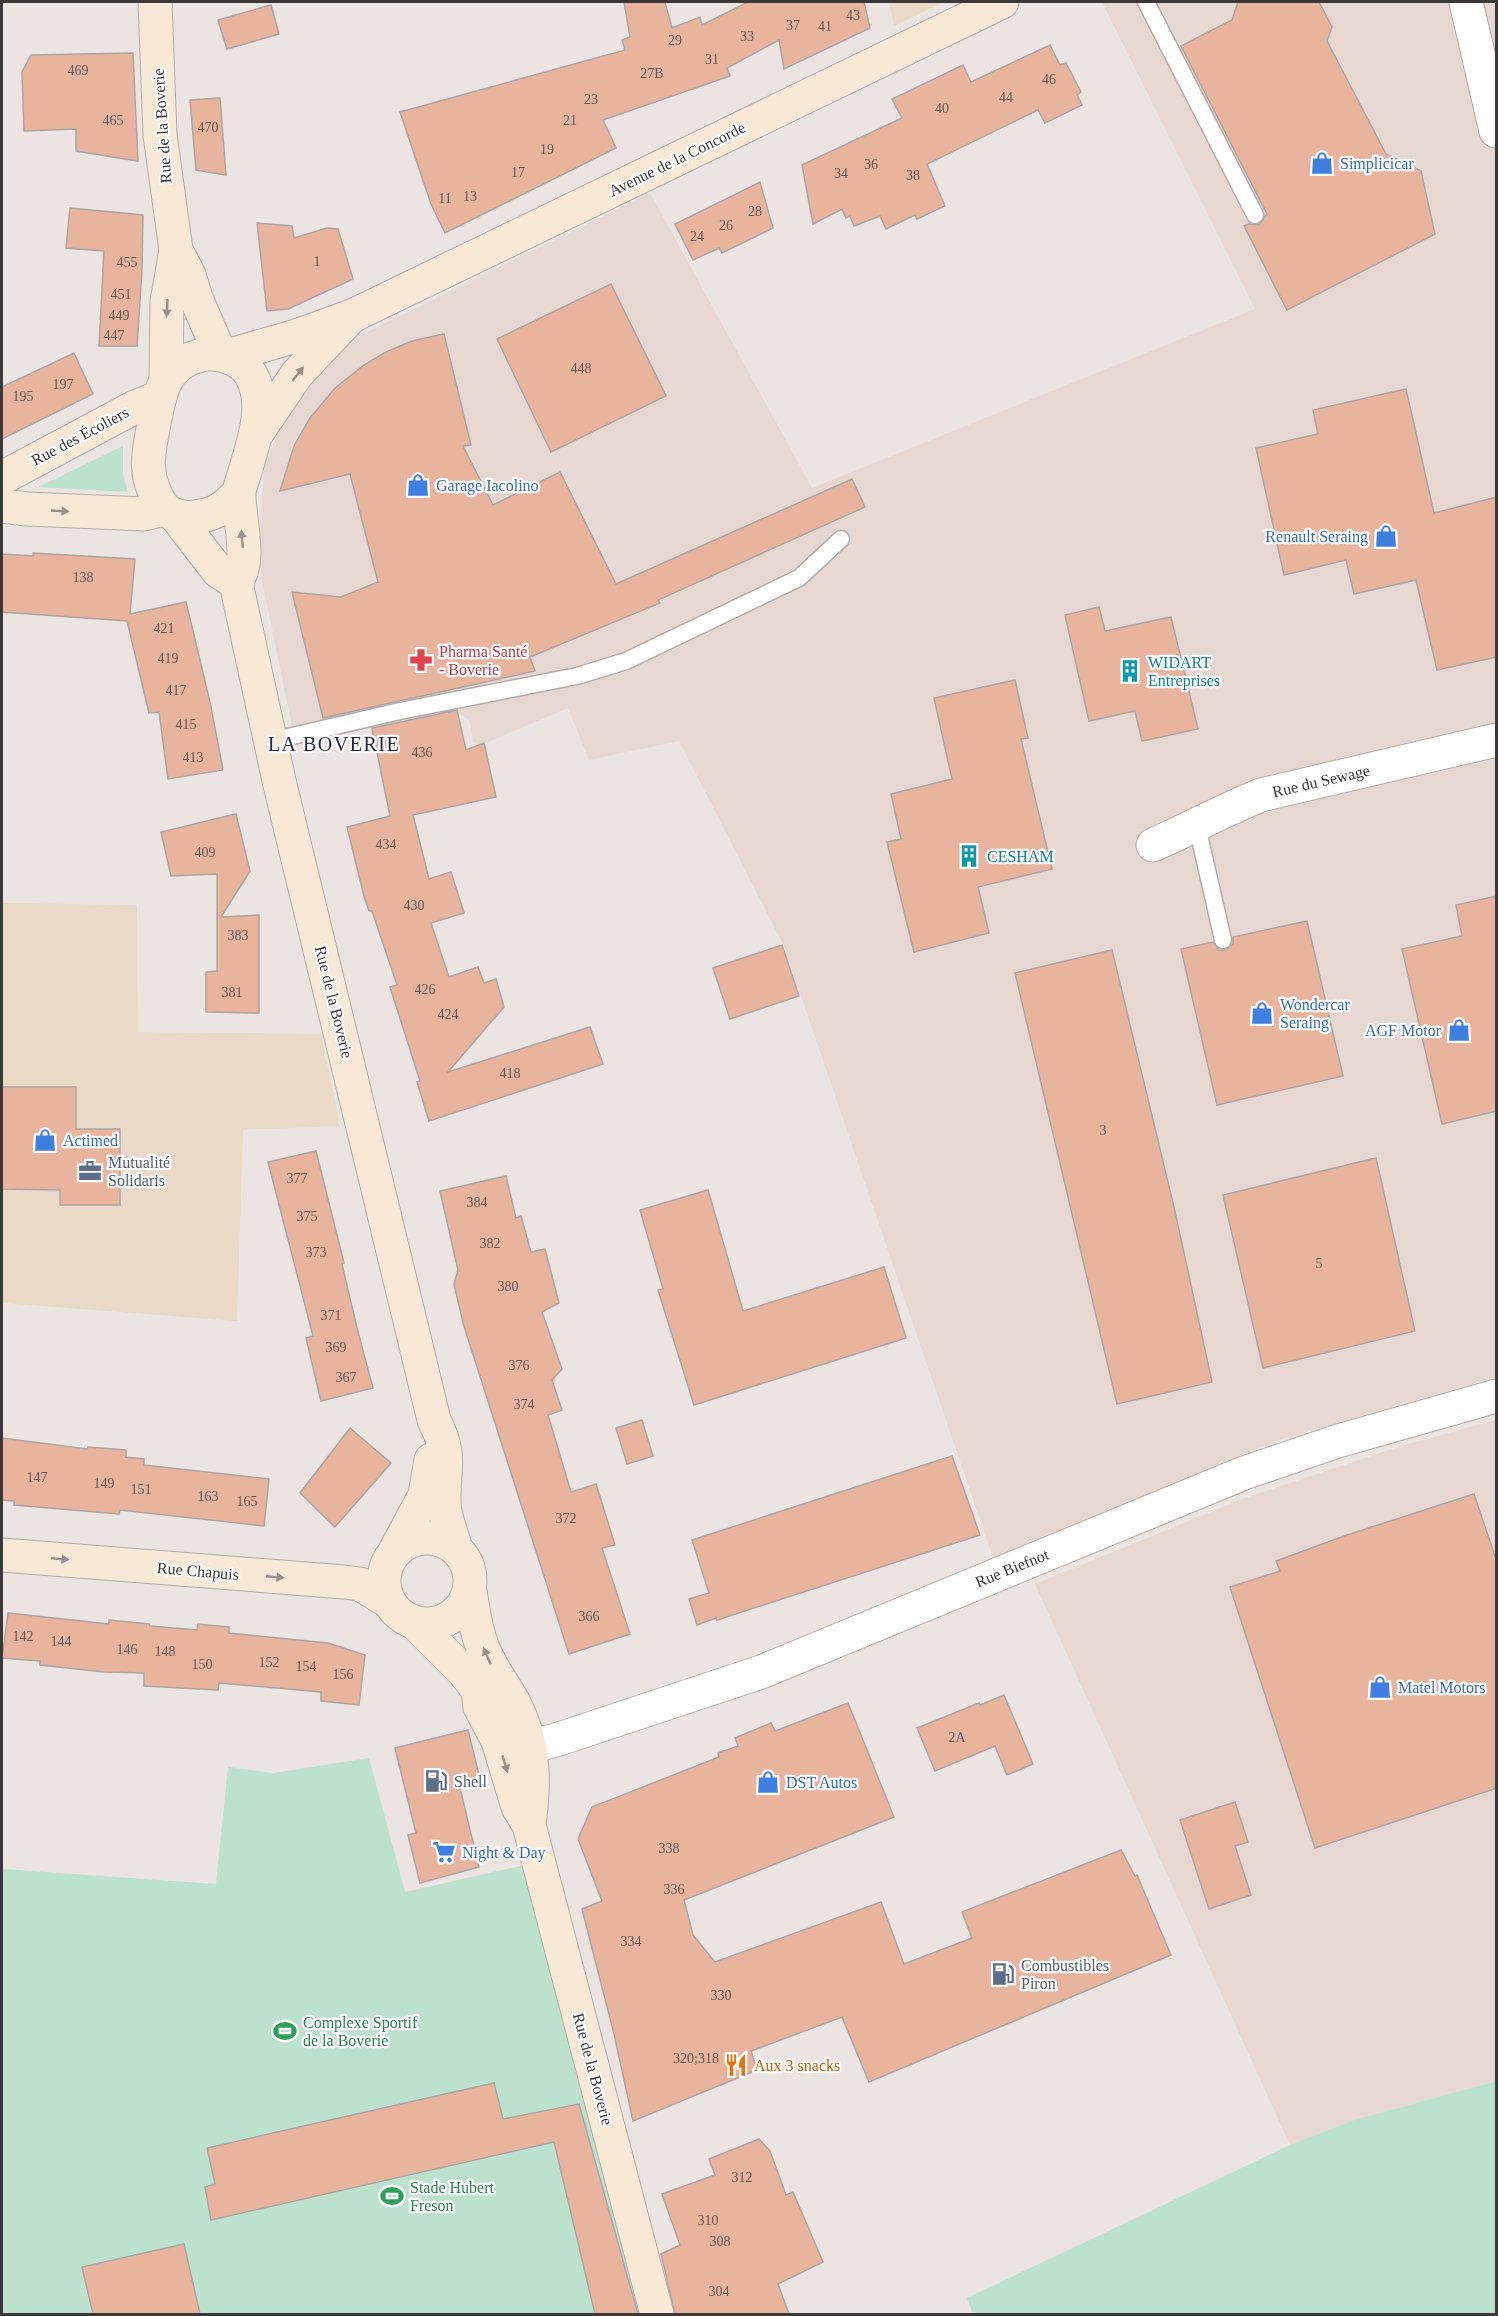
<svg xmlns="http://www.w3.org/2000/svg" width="1498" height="2316" viewBox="0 0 1498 2316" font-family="Georgia,serif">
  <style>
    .commercial { fill: #e8dac6 }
    .built { fill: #e6d7d1 }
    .green { fill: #bce2cd }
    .building { fill: #e8b49e; stroke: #aca5a3; stroke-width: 1.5 }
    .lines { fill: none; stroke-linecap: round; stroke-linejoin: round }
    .lane-casing { stroke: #b3acaa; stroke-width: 19 }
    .street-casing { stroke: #b3acaa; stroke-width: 35 }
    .secondary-casing { stroke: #b3acaa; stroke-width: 35 }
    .lane { stroke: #fff; stroke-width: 16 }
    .street { stroke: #fff; stroke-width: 33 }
    .secondary { stroke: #f8e9d7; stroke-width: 33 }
    .oneway { fill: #9a9087 }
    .labels { text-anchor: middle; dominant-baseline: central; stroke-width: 4.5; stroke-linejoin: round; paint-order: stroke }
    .number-label { font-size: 14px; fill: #665751 }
    .street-label { font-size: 16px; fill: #3b3837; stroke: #fff }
    .shop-label { font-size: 16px; fill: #366cbe; stroke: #fff; text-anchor: start }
    .health-label { font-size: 16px; fill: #be3a42; stroke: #fff; text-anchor: start }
    .culture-label { font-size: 16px; fill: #0d838f; stroke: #fff; text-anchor: start }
    .service-label { font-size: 16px; fill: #4e5e75; stroke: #fff; text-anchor: start }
    .leisure-label { font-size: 16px; fill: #27864d; stroke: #fff; text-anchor: start }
    .food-label { font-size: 16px; fill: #c56008; stroke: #fff; text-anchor: start }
    .quarter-label { font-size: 20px; letter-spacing: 1.5px; fill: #1d2159; stroke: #fff }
  </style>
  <rect width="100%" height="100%" fill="#ebe4e1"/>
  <g class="commercial">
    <path d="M 889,2 L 944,2 L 894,26 Z"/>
    <path d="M 2,903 L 137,905 L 138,1032 L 321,1034 L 340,1126 L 243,1130 L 237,1321 L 2,1303 Z"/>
  </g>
  <g class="built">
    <path d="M 1102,2 L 1496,2 L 1496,1377 L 1275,1441 L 993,1558 L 784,946 L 679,741 L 589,760 L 568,708 L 479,746 L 473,741 L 469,720 L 460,714 L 446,718 L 414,718 L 296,745 L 258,561 L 264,468 L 281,423 L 296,398 L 340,352 L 363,334 L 650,193 L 812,488 L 1255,309 Z"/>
    <path d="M 1496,1420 L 1496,2081 L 1354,2120 L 1290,2145 L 1035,1584 L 1245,1498 L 1401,1446 Z"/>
  </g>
  <g class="green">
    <path d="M 123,446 L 123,474 L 128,492 L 38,487 Z"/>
    <path d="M 369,1758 L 405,1892 L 524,1865 L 642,2314 L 2,2314 L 2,1869 L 216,1884 L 228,1767 L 274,1773 Z"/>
    <path d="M 1496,2081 L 1496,2314 L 973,2314 L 967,2298 L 1290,2145 L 1354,2120 Z"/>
  </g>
  <g class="building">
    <path d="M 624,2 L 665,2 L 672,28 L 700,17 L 702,25 L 748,2 L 864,2 L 870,28 L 784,69 L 779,40 L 727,68 L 730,76 L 603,120 L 616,148 L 445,233 L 431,204 L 400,112 L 625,50 L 622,40 L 630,37 Z"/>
    <path d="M 1238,2 L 1319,2 L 1332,27 L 1327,41 L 1386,154 L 1421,171 L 1435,234 L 1287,310 L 1244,226 L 1249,224 L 1259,225 L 1267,214 L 1181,46 L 1232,20 Z"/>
    <path d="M 271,5 L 279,34 L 227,49 L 218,20 Z"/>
    <path d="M 1050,45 L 1060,65 L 1066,63 L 1081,92 L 1077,95 L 1082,105 L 1045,123 L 1038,110 L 927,164 L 945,206 L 917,219 L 915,215 L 886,229 L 880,216 L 854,226 L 850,216 L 846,218 L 842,209 L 813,224 L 802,165 L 902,118 L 892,99 L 963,65 L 971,82 Z"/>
    <path d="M 133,53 L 138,161 L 76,151 L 76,129 L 24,131 L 22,72 L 31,55 Z"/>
    <path d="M 220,98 L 226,175 L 196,170 L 190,100 Z"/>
    <path d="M 760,182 L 773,228 L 722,253 L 719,248 L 693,260 L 675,224 Z"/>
    <path d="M 70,208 L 143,215 L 142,270 L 137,346 L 99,346 L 104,251 L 66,248 Z"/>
    <path d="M 257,223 L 292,226 L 294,238 L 327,228 L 338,229 L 353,279 L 288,309 L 267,311 Z"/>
    <path d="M 611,284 L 666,396 L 551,452 L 497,339 Z"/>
    <path d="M 444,334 L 471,445 L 463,446 L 493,505 L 560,472 L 616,584 L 852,479 L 865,507 L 658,600 L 660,603 L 530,657 L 535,671 L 323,718 L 292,592 L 341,597 L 378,582 L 350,474 L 280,491 L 294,446 L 310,418 L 335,388 L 364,365 L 386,352 L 412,341 Z"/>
    <path d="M 74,353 L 93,394 L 2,439 L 2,387 Z"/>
    <path d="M 1406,389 L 1434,513 L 1497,497 L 1497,657 L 1437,670 L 1416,580 L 1354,594 L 1346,560 L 1284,575 L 1256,448 L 1318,434 L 1313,410 Z"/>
    <path d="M 33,553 L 135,559 L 130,614 L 186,602 L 210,702 L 223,770 L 168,779 L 159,712 L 149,713 L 127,621 L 2,612 L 2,554 L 33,556 Z"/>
    <path d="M 1099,607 L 1105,631 L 1171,617 L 1198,729 L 1142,741 L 1135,711 L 1089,721 L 1065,615 Z"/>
    <path d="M 1015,680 L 1028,738 L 1021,739 L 1052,869 L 978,887 L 989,933 L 914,952 L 887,842 L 901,839 L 891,794 L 952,779 L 934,698 Z"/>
    <path d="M 457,710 L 466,750 L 484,743 L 496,797 L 413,815 L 429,879 L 451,872 L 464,913 L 431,923 L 449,977 L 478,967 L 484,983 L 496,979 L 504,1007 L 448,1072 L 590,1027 L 603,1064 L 429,1121 L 417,1082 L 420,1081 L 390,987 L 397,985 L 372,911 L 369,911 L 364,896 L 347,827 L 390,816 L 372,728 Z"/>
    <path d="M 236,814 L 250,871 L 221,917 L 259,915 L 259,1013 L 206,1012 L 206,972 L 217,971 L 217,874 L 171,876 L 161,832 Z"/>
    <path d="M 1497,896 L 1497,1111 L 1442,1124 L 1402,949 L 1462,936 L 1456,905 Z"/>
    <path d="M 1307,921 L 1343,1076 L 1217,1105 L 1181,949 L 1213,942 L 1219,950 L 1226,950 L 1233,944 L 1233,937 Z"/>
    <path d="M 782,945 L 799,996 L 730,1019 L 713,968 Z"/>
    <path d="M 1112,950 L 1174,1207 L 1212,1382 L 1117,1404 L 1015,973 Z"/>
    <path d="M 2,1087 L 76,1087 L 76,1129 L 120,1129 L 120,1205 L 60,1205 L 60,1190 L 2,1189 Z"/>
    <path d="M 316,1151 L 344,1263 L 342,1264 L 357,1328 L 373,1388 L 321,1401 L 306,1338 L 313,1336 L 268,1162 Z"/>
    <path d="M 1376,1158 L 1415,1331 L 1263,1368 L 1223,1195 Z"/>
    <path d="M 506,1176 L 516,1218 L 521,1216 L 531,1252 L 545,1249 L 559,1303 L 542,1312 L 562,1369 L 552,1380 L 562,1410 L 548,1415 L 571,1492 L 596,1484 L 615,1545 L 602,1548 L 630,1634 L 569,1654 L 463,1323 L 454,1284 L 458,1270 L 440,1191 Z"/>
    <path d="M 708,1190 L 743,1311 L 884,1267 L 906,1338 L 694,1405 L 658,1290 L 663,1289 L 640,1210 Z"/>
    <path d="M 642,1420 L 653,1456 L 627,1464 L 616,1428 Z"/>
    <path d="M 350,1428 L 391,1463 L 335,1527 L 300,1493 Z"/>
    <path d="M 2,1438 L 87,1449 L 88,1447 L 126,1450 L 126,1457 L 144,1459 L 144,1465 L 269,1479 L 264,1526 L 120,1510 L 119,1514 L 14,1505 L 14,1501 L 2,1500 Z"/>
    <path d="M 952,1456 L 980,1535 L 717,1620 L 716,1618 L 697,1625 L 689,1599 L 709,1593 L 692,1540 Z"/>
    <path d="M 1474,1494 L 1497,1562 L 1497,1788 L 1315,1848 L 1230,1587 L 1280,1571 L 1276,1561 L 1347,1535 Z"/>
    <path d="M 8,1613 L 109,1624 L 109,1620 L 149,1624 L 150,1626 L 197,1630 L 198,1624 L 229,1627 L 229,1633 L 328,1643 L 365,1655 L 359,1705 L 321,1701 L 321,1692 L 219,1683 L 218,1690 L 144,1686 L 144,1673 L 104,1672 L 40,1665 L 40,1661 L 2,1658 Z"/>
    <path d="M 1004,1695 L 1033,1764 L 1007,1775 L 995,1746 L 935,1771 L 917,1728 L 979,1703 L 980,1705 Z"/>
    <path d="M 848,1703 L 894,1817 L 684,1900 L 693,1935 L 715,1962 L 881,1902 L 904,1964 L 972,1938 L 962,1912 L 1121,1850 L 1135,1876 L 1137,1875 L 1171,1955 L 869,2082 L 842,2017 L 751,2051 L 757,2070 L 633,2121 L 614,2034 L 582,1909 L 602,1901 L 578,1839 L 592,1807 L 719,1757 L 718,1753 L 738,1746 L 735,1738 L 771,1723 L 775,1731 Z"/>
    <path d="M 468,1730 L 480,1779 L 459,1784 L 479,1867 L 420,1883 L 408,1835 L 416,1833 L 395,1748 Z"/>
    <path d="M 1235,1802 L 1248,1842 L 1235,1846 L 1251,1895 L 1209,1909 L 1180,1820 Z"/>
    <path d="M 494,2083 L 503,2119 L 579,2104 L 638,2314 L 595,2314 L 554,2142 L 211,2220 L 205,2187 L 215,2184 L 207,2148 Z"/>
    <path d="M 759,2139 L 770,2151 L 786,2195 L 793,2192 L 823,2262 L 778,2284 L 789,2314 L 675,2314 L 661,2254 L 680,2245 L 662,2194 L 715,2175 L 709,2159 Z"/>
    <path d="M 184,2244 L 200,2314 L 93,2314 L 82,2267 Z"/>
  </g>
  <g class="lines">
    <g class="lane-casing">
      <g id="lane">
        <path d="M 1146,2 L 1255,215"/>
        <path d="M 271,741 L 400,711 L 577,676 L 626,661 L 799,578 L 841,539"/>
        <path d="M 1197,826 L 1223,940"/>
      </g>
    </g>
    <g class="street-casing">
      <g id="street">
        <path d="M 1466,2 L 1496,131"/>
        <path d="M 1153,845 C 1189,829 1224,810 1261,795 L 1496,740"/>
        <path d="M 509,1730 L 519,1740 L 530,1747 L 559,1739 L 761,1672 L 1244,1473 L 1338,1441 L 1496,1396"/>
      </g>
    </g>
    <g class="secondary-casing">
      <g id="secondary">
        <path d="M 155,2 L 160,135 L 176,250 L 189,275 L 196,298 L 220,354"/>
        <path d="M 227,356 L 296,336 L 352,316 L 1002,2"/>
        <path d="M 166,380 L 167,302 L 176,250"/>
        <path d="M 257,433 L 297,374 L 349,319"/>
        <path d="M 2,478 L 135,407 L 160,397"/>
        <path d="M 239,492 C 225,508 215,515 194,517 C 180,519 166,514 159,501 C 142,471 149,451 155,418 C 158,406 160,390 167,379 C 176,364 192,356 208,354 C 224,353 243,361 251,375 C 268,404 253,443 245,472 C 243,479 239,487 239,494 C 239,523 252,558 236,583 L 280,785 L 434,1420 C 453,1458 443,1465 444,1503 C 445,1518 452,1535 456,1549"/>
        <path d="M 2,506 L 27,509 L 144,514 L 163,509"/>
        <path d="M 175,515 L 218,571 L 236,583"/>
        <circle cx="427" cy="1581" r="43"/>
        <path d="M 395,1551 L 425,1495 L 431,1460"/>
        <path d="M 2,1555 L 344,1582 L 360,1584 L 389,1602"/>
        <path d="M 470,1592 C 474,1614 477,1639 488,1659 C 495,1674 506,1688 514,1703 C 533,1739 535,1777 530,1817"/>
        <path d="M 416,1624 L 464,1672 L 478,1690 L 480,1707 L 498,1741 L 518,1807 L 529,1825 L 657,2314"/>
      </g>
    </g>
    <use href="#lane" class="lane"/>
    <use href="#street" class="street"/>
    <use href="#secondary" class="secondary"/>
  </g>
  <defs><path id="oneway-solid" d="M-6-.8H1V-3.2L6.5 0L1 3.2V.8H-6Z" transform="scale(1.5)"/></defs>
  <g class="oneway">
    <use href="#oneway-solid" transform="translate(167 308) rotate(93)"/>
    <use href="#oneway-solid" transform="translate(298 374) rotate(-52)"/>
    <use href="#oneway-solid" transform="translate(60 511) rotate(3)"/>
    <use href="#oneway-solid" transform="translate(242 539) rotate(-95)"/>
    <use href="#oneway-solid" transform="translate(60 1559) rotate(5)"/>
    <use href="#oneway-solid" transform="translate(275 1577) rotate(5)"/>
    <use href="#oneway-solid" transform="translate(487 1656) rotate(-114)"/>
    <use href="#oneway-solid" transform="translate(505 1764) rotate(73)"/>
  </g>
  <defs>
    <g id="shop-bare" transform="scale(1.8)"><path d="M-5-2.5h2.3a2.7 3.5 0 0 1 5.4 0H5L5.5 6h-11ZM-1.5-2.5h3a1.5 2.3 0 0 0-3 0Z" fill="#3f7fe0" stroke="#fff" stroke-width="2.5" paint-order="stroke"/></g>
    <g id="pharmacy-bare" transform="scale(1.8)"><path d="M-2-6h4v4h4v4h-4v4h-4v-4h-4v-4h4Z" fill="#e0444e" stroke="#fff" stroke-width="2.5" paint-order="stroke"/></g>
    <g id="building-bare" transform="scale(1.8)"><path d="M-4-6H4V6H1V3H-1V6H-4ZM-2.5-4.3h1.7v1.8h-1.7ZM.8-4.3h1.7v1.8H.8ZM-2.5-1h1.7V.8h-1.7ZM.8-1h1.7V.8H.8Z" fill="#0f9aa8" stroke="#fff" stroke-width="2.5" paint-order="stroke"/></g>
    <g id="office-bare" transform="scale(1.8)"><path d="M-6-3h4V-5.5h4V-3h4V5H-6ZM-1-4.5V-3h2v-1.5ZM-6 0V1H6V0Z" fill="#5c6f8a" stroke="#fff" stroke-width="2.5" paint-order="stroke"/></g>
    <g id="fuel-bare" transform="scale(1.8)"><path d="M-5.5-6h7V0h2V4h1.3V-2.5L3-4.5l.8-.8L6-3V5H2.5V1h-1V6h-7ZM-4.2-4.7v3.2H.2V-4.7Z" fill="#5c6f8a" stroke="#fff" stroke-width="2.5" paint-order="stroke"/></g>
    <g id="supermarket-bare" transform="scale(1.8)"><path d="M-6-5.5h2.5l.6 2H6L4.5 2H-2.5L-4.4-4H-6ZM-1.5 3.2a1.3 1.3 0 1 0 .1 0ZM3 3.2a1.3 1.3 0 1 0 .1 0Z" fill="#3f7fe0" stroke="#fff" stroke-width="2.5" paint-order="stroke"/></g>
    <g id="stadium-bare" transform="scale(1.8)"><path d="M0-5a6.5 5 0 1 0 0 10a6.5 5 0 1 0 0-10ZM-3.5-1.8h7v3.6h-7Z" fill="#2e9e5b" stroke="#fff" stroke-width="2.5" paint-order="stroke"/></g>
    <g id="restaurant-bare" transform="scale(1.8)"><path d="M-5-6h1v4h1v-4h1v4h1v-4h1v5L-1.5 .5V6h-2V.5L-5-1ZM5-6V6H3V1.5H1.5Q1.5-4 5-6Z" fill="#e8710a" stroke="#fff" stroke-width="2.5" paint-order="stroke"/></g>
  </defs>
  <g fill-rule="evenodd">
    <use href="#shop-bare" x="1322" y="163"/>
    <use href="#shop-bare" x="418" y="485"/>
    <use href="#shop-bare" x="1386" y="536"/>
    <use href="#pharmacy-bare" x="421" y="660"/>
    <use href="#building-bare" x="1130" y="671"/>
    <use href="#building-bare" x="969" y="856"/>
    <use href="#shop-bare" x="1262" y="1013"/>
    <use href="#shop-bare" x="1459" y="1030"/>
    <use href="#shop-bare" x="45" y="1140"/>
    <use href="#office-bare" x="90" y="1171"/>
    <use href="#shop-bare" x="1380" y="1687"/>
    <use href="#fuel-bare" x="436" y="1781"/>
    <use href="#shop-bare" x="768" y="1782"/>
    <use href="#supermarket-bare" x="444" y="1852"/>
    <use href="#fuel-bare" x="1003" y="1974"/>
    <use href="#stadium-bare" x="285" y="2031"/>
    <use href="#restaurant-bare" x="736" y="2065"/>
    <use href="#stadium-bare" x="392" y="2196"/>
  </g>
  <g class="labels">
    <g class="number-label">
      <text x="853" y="15">43</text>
      <text x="793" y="25">37</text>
      <text x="825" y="26">41</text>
      <text x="747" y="36">33</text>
      <text x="675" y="40">29</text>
      <text x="712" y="59">31</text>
      <text x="78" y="70">469</text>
      <text x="652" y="73">27B</text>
      <text x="1049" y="79">46</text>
      <text x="1006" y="97">44</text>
      <text x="591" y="99">23</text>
      <text x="942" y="108">40</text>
      <text x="113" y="120">465</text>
      <text x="570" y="120">21</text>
      <text x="208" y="127">470</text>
      <text x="547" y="149">19</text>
      <text x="871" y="164">36</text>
      <text x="518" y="172">17</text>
      <text x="841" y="173">34</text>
      <text x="913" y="175">38</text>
      <text x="470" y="196">13</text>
      <text x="445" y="198">11</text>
      <text x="755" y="211">28</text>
      <text x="726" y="225">26</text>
      <text x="697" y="236">24</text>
      <text x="317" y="261">1</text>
      <text x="127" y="262">455</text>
      <text x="121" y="294">451</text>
      <text x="119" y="315">449</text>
      <text x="114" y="335">447</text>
      <text x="581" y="368">448</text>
      <text x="63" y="384">197</text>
      <text x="23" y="396">195</text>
      <text x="83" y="577">138</text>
      <text x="164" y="628">421</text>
      <text x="168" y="658">419</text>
      <text x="176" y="690">417</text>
      <text x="186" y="724">415</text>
      <text x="422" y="752">436</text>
      <text x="193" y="757">413</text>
      <text x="386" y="844">434</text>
      <text x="205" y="852">409</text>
      <text x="414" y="905">430</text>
      <text x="238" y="935">383</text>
      <text x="425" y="989">426</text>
      <text x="232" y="992">381</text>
      <text x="448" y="1014">424</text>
      <text x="510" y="1073">418</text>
      <text x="1103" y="1130">3</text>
      <text x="297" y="1178">377</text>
      <text x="477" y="1202">384</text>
      <text x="307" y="1216">375</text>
      <text x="490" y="1243">382</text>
      <text x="316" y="1252">373</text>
      <text x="1319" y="1263">5</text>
      <text x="508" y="1286">380</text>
      <text x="331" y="1315">371</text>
      <text x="336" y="1347">369</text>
      <text x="519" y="1365">376</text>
      <text x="346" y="1377">367</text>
      <text x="524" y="1404">374</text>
      <text x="37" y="1477">147</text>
      <text x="104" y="1483">149</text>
      <text x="141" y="1489">151</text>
      <text x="208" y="1496">163</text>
      <text x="247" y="1501">165</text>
      <text x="566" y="1518">372</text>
      <text x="589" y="1616">366</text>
      <text x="23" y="1636">142</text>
      <text x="61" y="1641">144</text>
      <text x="127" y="1649">146</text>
      <text x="165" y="1651">148</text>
      <text x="269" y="1662">152</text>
      <text x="202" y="1664">150</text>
      <text x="306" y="1666">154</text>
      <text x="343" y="1674">156</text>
      <text x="957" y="1737">2A</text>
      <text x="669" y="1848">338</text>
      <text x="674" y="1889">336</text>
      <text x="631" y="1941">334</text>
      <text x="721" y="1995">330</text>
      <text x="696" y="2058">320;318</text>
      <text x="742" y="2177">312</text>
      <text x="708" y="2220">310</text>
      <text x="720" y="2241">308</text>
      <text x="719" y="2291">304</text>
    </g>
    <g class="street-label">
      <text transform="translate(162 126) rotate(-94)">Rue de la Boverie</text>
      <text transform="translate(677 159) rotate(-26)">Avenue de la Concorde</text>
      <text transform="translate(80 436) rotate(-28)">Rue des Écoliers</text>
      <text transform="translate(1321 781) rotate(-13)">Rue du Sewage</text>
      <text transform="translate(334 1002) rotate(76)">Rue de la Boverie</text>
      <text transform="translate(1012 1568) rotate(-22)">Rue Biefnot</text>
      <text transform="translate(198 1571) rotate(5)">Rue Chapuis</text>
      <text transform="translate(593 2069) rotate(75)">Rue de la Boverie</text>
    </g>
    <g class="shop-label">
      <text x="1340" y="163">Simplicicar</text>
      <text x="436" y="485">Garage Iacolino</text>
      <text x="1368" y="536" text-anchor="end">Renault Seraing</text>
      <text x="1280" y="1004">Wondercar<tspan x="1280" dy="18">Seraing</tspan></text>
      <text x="1441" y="1030" text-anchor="end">AGF Motor</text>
      <text x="63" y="1140">Actimed</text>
      <text x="1398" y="1687">Matel Motors</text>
      <text x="786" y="1782">DST Autos</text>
      <text x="462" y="1852">Night &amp; Day</text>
    </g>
    <g class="health-label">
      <text x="439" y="651">Pharma Santé<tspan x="439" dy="18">- Boverie</tspan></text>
    </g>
    <g class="culture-label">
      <text x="1148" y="662">WIDART<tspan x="1148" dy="18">Entreprises</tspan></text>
      <text x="987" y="856">CESHAM</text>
    </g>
    <g class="service-label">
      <text x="108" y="1162">Mutualité<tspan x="108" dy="18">Solidaris</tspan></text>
      <text x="454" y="1781">Shell</text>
      <text x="1021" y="1965">Combustibles<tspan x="1021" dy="18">Piron</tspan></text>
    </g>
    <g class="leisure-label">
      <text x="303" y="2022">Complexe Sportif<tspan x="303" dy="18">de la Boverie</tspan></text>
      <text x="410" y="2187">Stade Hubert<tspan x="410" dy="18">Freson</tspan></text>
    </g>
    <g class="food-label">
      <text x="754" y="2065">Aux 3 snacks</text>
    </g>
    <g class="quarter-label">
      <text x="334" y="744">LA BOVERIE</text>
    </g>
  </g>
  <rect width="1498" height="2316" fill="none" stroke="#3b3837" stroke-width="6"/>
</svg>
